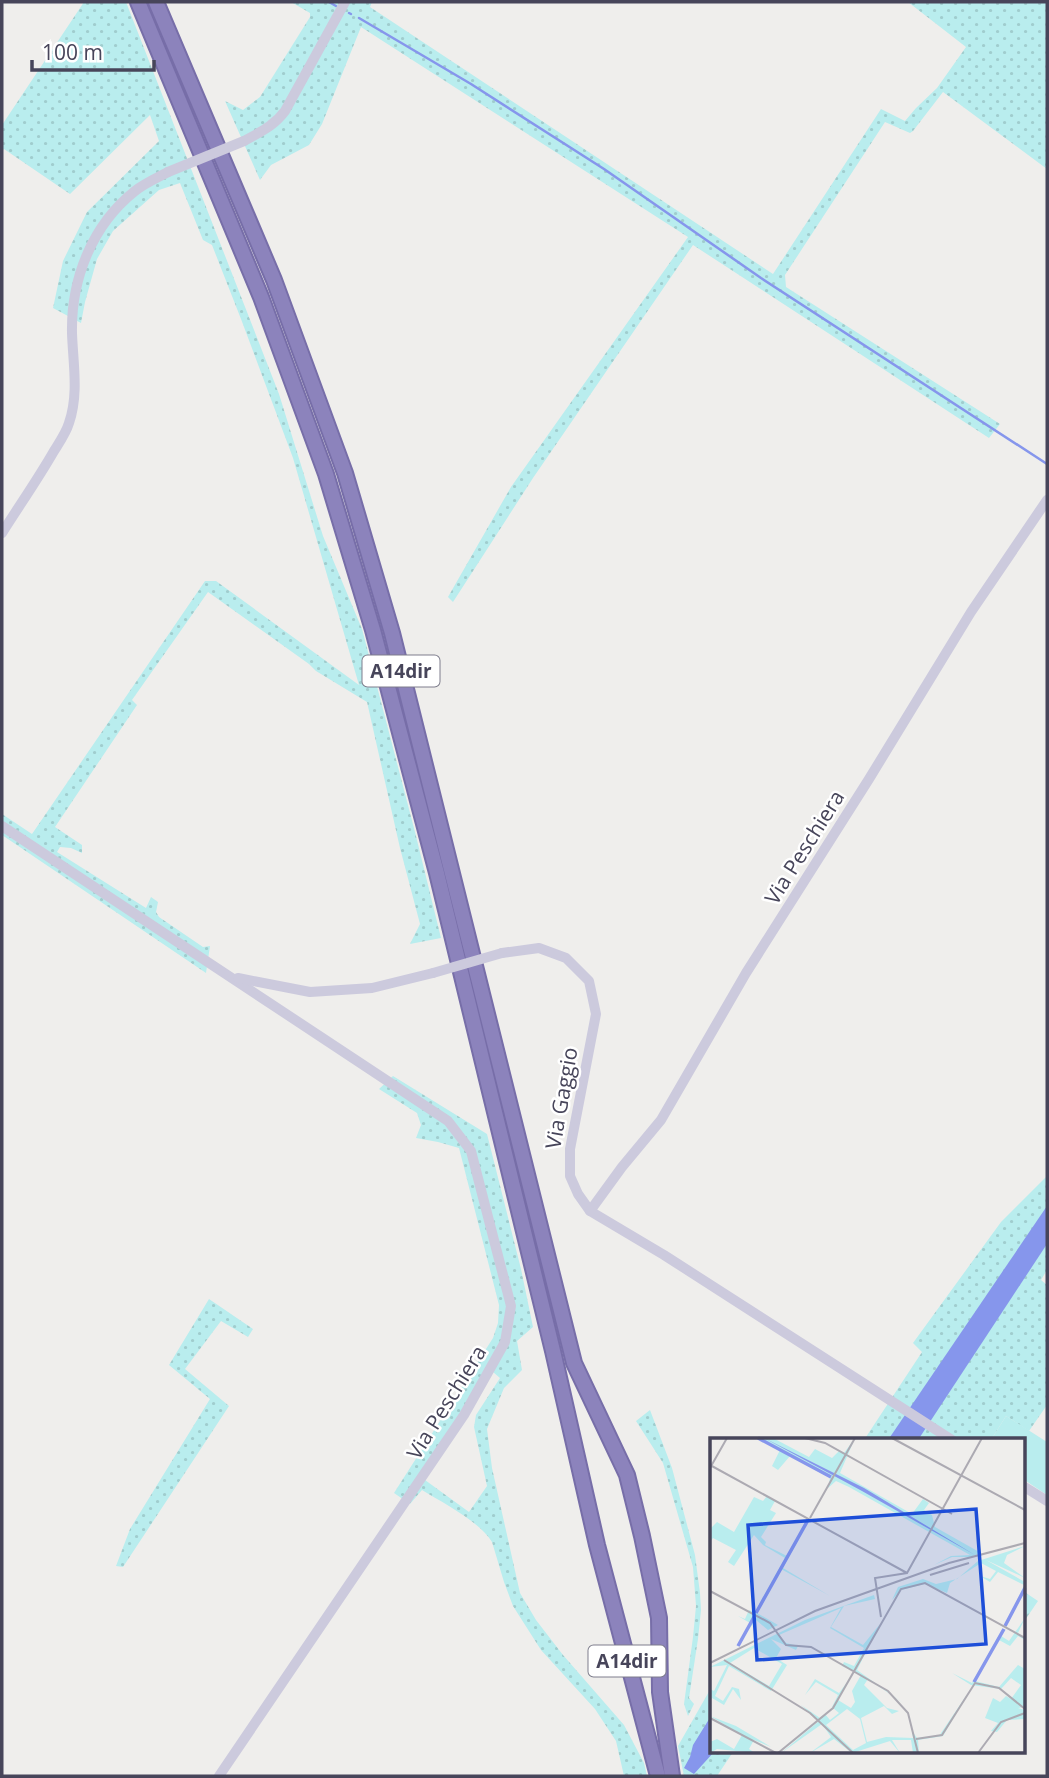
<svg xmlns="http://www.w3.org/2000/svg" width="1049" height="1778" viewBox="0 0 1049 1778" font-family="'Open Sans',sans-serif">
  <style>
    .grass { fill: url(#grass-dots); fill-rule: evenodd }
    .cemetery { fill: url(#cemetery-stones) }
    .pitch { fill: #b9edee }
    .water { fill: #8696ec }
    .lines { fill: none; stroke-linecap: round; stroke-linejoin: round }
    .stream { stroke: #8696ec; stroke-width: 2.5 }
    .highway-casing { stroke: #776ea8; stroke-width: 18 }
    .minor { stroke: #cccadd; stroke-width: 10 }
    .highway { stroke: #8c83bc; stroke-width: 14 }
    .minor-bridge { stroke: #cccadd; stroke-width: 10 }
    .labels { text-anchor: middle; dominant-baseline: central; stroke-width: 5; stroke-linejoin: round; paint-order: stroke }
    .shield { fill: #fff; stroke: #7e7d8c; stroke-width: 2 }
    .shield-label { font-size: 19px; font-weight: bold; fill: #47455a }
    .street-label { font-size: 21px; fill: #47455a; stroke: #fff }
    .inset-river { fill: none; stroke: #8696ec; stroke-width: 3.5 }
    .inset-road { fill: none; stroke: #acaab2; stroke-width: 2 }
    .view { fill: #1d4ed8; fill-opacity: 0.15; stroke: #1d4ed8; stroke-width: 3.5 }
    .inset-edge { fill: none; stroke: #47455a; stroke-width: 3.5 }
  </style>
  <defs>
    <pattern id="grass-dots" width="8" height="8" patternUnits="userSpaceOnUse" patternTransform="scale(1.75)"><rect width="8" height="8" fill="#b9edee"/><path d="M2 2h.1M6 6h.1" fill="none" stroke="#a0cdce" stroke-width="1.8" stroke-linecap="round"/></pattern>
    <pattern id="cemetery-stones" width="16" height="16" patternUnits="userSpaceOnUse" patternTransform="scale(1.75)"><rect width="16" height="16" fill="#b9edee"/><path d="M2 7V4a2 2 0 0 1 4 0v3zM10 15v-3a2 2 0 0 1 4 0v3z" fill="#a0cdce"/></pattern>
  </defs>
  <rect width="100%" height="100%" fill="#efeeec"/>
  <g class="grass">
    <path d="M 84,2 L 126,2 L 279,394 L 323,536 L 362,629 L 415,832 L 441,938 L 410,944 L 420,924 L 400,848 L 367,702 L 316,671 L 309,664 L 208,592 L 132,700 L 137,705 L 55,827 L 82,845 L 82,853 L 71,848 L 60,847 L 57,852 L 146,908 L 151,897 L 158,902 L 156,912 L 159,917 L 203,947 L 210,946 L 206,973 L 2,835 L 2,814 L 32,834 L 205,581 L 216,581 L 359,685 L 293,458 L 241,319 L 212,245 L 203,240 L 180,183 L 159,190 L 113,231 L 97,259 L 85,302 L 81,323 L 53,308 L 63,261 L 87,212 L 159,141 L 150,115 L 70,194 L 4,149 L 2,151 L 2,125 Z"/>
    <path d="M 291,2 L 372,2 L 370,7 L 773,274 L 881,109 L 905,121 L 916,108 L 937,88 L 966,47 L 908,2 L 1047,2 L 1047,169 L 943,92 L 913,131 L 910,133 L 885,122 L 785,275 L 786,287 L 1000,424 L 989,438 L 693,245 L 533,478 L 453,602 L 448,597 L 511,487 L 688,237 L 361,27 L 322,124 L 309,145 L 271,165 L 260,180 L 225,101 L 243,110 L 260,97 L 310,17 L 310,13 Z"/>
    <path d="M 393,1076 L 487,1134 L 521,1269 L 533,1327 L 517,1341 L 522,1370 L 504,1388 L 487,1429 L 492,1468 L 520,1593 L 536,1620 L 563,1655 L 624,1725 L 644,1763 L 647,1776 L 624,1776 L 616,1741 L 595,1709 L 541,1650 L 513,1606 L 504,1582 L 492,1542 C 479,1521 443,1503 422,1490 L 410,1504 L 394,1493 L 493,1338 L 498,1323 L 499,1305 L 459,1148 L 438,1142 L 416,1138 L 421,1125 L 417,1113 L 379,1089 ZM 493,1372 L 500,1378 L 476,1415 L 474,1427 L 487,1486 L 469,1512 L 425,1480 Z"/>
    <path d="M 1047,1176 L 1047,1270 L 1041,1280 L 1047,1285 L 1047,1405 L 1029,1431 L 1006,1416 L 991,1440 L 864,1440 L 922,1352 L 913,1343 L 1001,1222 Z"/>
    <path d="M 209,1299 L 253,1329 L 248,1337 L 221,1321 L 185,1369 L 229,1406 L 123,1567 L 116,1566 L 130,1529 L 210,1399 L 169,1365 Z"/>
    <path d="M 650,1410 L 672,1468 L 695,1555 L 700,1593 L 701,1610 L 698,1639 L 689,1698 L 694,1704 L 688,1716 L 684,1704 L 693,1637 L 696,1606 L 693,1567 L 663,1463 L 636,1421 Z"/>
    <path d="M 711,1688 L 711,1752 L 733,1752 L 717,1776 L 684,1776 L 678,1746 Z"/>
  </g>
  <path class="cemetery" d="M 1023,1591 L 1038,1601 L 1023,1623 Z"/>
  <path class="pitch" d="M 1006,1416 L 1047,1442 L 1047,1495 L 1023,1479 L 1023,1440 L 991,1440 Z"/>
  <g class="water">
    <path d="M 1047,1206 L 1047,1244 L 918,1440 L 888,1440 Z"/>
    <path d="M 711,1716 L 711,1752 L 714,1752 L 694,1774 L 684,1768 L 690,1757 L 693,1745 Z"/>
  </g>
  <g class="lines">
    <g class="stream">
      <path d="M 329,2 L 336,6"/>
      <path d="M 349,13 L 351,14"/>
      <path d="M 359,18 L 471,84 L 604,169 L 761,278 L 1047,464"/>
    </g>
    <g class="highway-casing">
      <g id="highway">
        <path d="M 138,2 L 261,297 L 326,474 L 373,630 L 437,873 L 553,1351 L 597,1545 L 658,1776"/>
        <path d="M 156,2 L 274,280 L 345,473 L 392,633 L 574,1363 L 627,1475 L 642,1536 L 659,1618 L 660,1692 L 672,1776"/>
      </g>
    </g>
    <g class="minor">
      <path d="M 244,141 C 260,132 274,126 285,111 L 345,2"/>
      <path d="M 2,533 C 19,506 38,479 54,451 C 59,443 66,433 69,423 C 79,394 73,363 72,333 C 71,279 92,225 135,191 C 145,183 157,178 168,172"/>
      <path d="M 2,826 L 448,1121 L 471,1151 L 511,1306 L 505,1342 L 464,1415 L 219,1776"/>
      <path d="M 502,953 L 539,948 L 566,958 L 589,981 L 596,1014 L 570,1149 L 570,1176 L 578,1194 L 590,1211 L 664,1255 L 952,1440"/>
      <path d="M 238,978 L 310,992 L 372,988 L 433,973"/>
      <path d="M 590,1211 L 622,1167 L 661,1120 L 746,973 L 869,779 L 971,612 L 1047,500"/>
      <path d="M 1023,1486 L 1047,1501"/>
    </g>
    <use href="#highway" class="highway"/>
    <g class="minor-bridge">
      <path d="M 168,172 L 244,141"/>
      <path d="M 433,973 L 502,953"/>
    </g>
  </g>
  <g class="labels">
    <g class="shield">
      <rect x="362.5" y="655.5" width="77" height="31" rx="5"/>
      <rect x="588.5" y="1645.5" width="77" height="31" rx="5"/>
    </g>
    <g class="shield-label">
      <text x="401" y="671">A14dir</text>
      <text x="627" y="1661">A14dir</text>
    </g>
    <g class="street-label">
      <text transform="translate(804 847) rotate(-58)">Via Peschiera</text>
      <text transform="translate(561 1098) rotate(-80)">Via Gaggio</text>
      <text transform="translate(446 1402) rotate(-58)">Via Peschiera</text>
    </g>
  </g>
  <g transform="translate(710 1438)">
    <rect width="315" height="315" fill="#efeeec"/>
    <path d="M 46,0 L 63,0 L 99,19 L 105,11 L 122,20 L 129,13 L 134,15 L 145,0 L 130,35 L 202,76 L 213,61 L 219,65 L 214,72 L 222,77 L 225,89 L 271,115 L 260,119 L 242,119 L 224,127 L 241,118 L 260,117 L 139,49 L 126,43 L 118,50 L 120,40 L 80,18 L 68,32 L 62,28 L 70,12 ZM 57,58 L 65,63 L 60,72 L 66,75 L 51,99 L 56,104 L 55,107 L 77,118 L 94,91 L 73,130 L 120,158 L 71,131 L 47,175 L 68,187 L 58,192 L 46,182 L 28,206 L 40,185 L 28,178 L 35,181 L 39,172 L 45,174 L 75,120 L 53,107 L 44,97 L 24,128 L 18,124 L 26,112 L 3,100 L 0,104 L 0,91 L 7,84 L 24,94 L 44,59 L 53,63 ZM 315,108 L 297,117 L 294,125 L 315,140 L 276,122 L 315,144 L 315,150 L 297,186 L 314,147 L 288,134 L 280,144 L 270,138 L 280,141 L 286,133 L 271,125 L 240,145 L 237,155 L 215,146 L 191,152 L 182,162 L 188,149 L 213,141 L 226,146 L 247,141 L 268,123 ZM 164,157 L 165,161 L 134,168 L 121,189 L 153,207 L 170,186 L 147,232 L 193,265 L 158,241 L 154,247 L 177,270 L 189,273 L 182,276 L 174,268 L 151,280 L 157,304 L 176,299 L 203,300 L 202,293 L 207,300 L 229,298 L 258,255 L 233,298 L 208,302 L 209,315 L 203,315 L 201,302 L 182,302 L 190,315 L 180,303 L 142,315 L 124,301 L 100,315 L 121,299 L 112,286 L 71,315 L 109,283 L 91,267 L 110,280 L 115,276 L 120,282 L 129,275 L 122,269 L 128,257 L 106,244 L 95,257 L 105,241 L 129,255 L 138,243 L 128,262 L 141,270 L 145,264 L 142,253 L 151,237 L 132,228 L 134,224 L 144,228 L 154,210 L 120,190 L 131,170 L 69,197 L 76,205 L 88,208 L 86,212 L 61,201 L 71,211 L 66,220 L 77,227 L 61,253 L 19,228 L 5,258 L 13,263 L 22,249 L 29,251 L 31,262 L 23,251 L 14,267 L 2,260 L 0,263 L 0,251 L 4,253 L 17,227 L 0,229 L 95,182 ZM 44,210 L 72,226 L 59,248 L 20,225 ZM 137,271 L 150,281 L 156,305 L 143,312 L 116,287 ZM 315,180 L 308,195 L 315,202 L 308,198 L 300,208 L 289,202 L 265,243 L 289,249 L 308,227 L 315,231 L 315,269 L 308,270 L 315,272 L 315,281 L 297,282 L 287,294 L 281,293 L 288,285 L 275,280 L 283,260 L 290,264 L 296,258 L 301,261 L 311,247 L 301,240 L 291,251 L 261,247 L 242,235 L 262,245 L 293,190 L 291,198 L 299,203 ZM 0,278 L 26,288 L 61,309 L 44,302 L 39,311 L 45,315 L 7,311 L 0,315 L 0,304 L 7,301 L 24,311 L 32,297 Z" fill="#b9edee" fill-rule="evenodd"/>
    <path d="M 54,0 L 154,50 L 265,117 L 152,53 Z" fill="#8696ec"/>
    <path class="inset-river" d="M 48,0 L 121,39M 46,175 L 98,82M 295,188 L 315,150M 28,208 L 44,179M 264,244 L 294,191"/>
    <path class="inset-road" d="M 95,0 L 115,5 L 242,76M 182,0 L 315,72M 0,27 L 197,135M 0,30 L 17,0M 100,80 L 145,0M 220,137 L 259,125M 0,153 L 60,185 L 76,207 L 101,209 L 178,253 L 198,275 L 208,315M 171,179 L 165,140 L 197,135 L 272,0M 14,222 L 100,275 L 143,315M 0,225 L 105,173 L 239,125 L 315,105M 0,280 L 66,315M 206,301 L 232,297 L 265,245 L 289,250 L 315,271M 68,315 L 123,270 L 191,151 L 215,145 L 315,200M 268,315 L 291,284 L 315,275"/>
    <path class="view" d="M 266,71 L 276,206 L 47,222 L 38,87 Z"/>
    <rect width="315" height="315" class="inset-edge"/>
  </g>
  <rect width="1049" height="1778" fill="none" stroke="#47455a" stroke-width="7"/>
  <path d="M32 60v10h122v-10" fill="none" stroke="#47455a" stroke-width="3.5"/>
  <text x="42" y="60" font-size="21" fill="#47455a" stroke="#ffffff" stroke-width="5" paint-order="stroke">100 m</text>
</svg>
